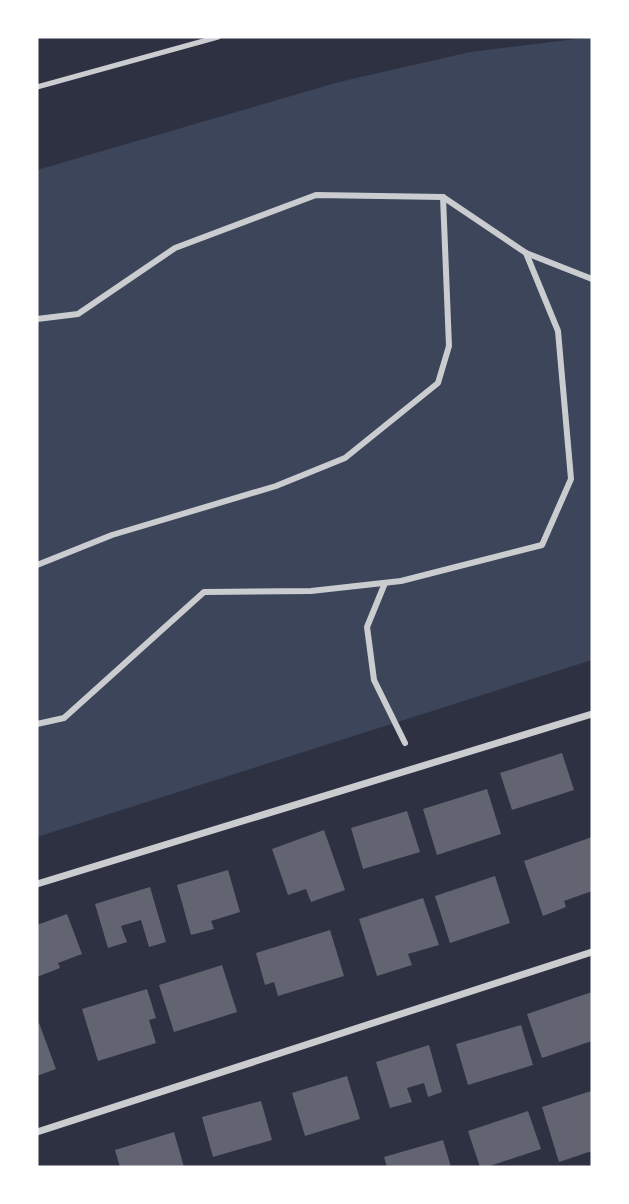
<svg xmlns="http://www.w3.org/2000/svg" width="629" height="1204" viewBox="0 0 629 1204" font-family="Roboto,sans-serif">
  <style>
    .green { fill: #3c4559 }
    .building { fill: #626471 }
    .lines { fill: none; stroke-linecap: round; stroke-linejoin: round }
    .service { stroke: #caccd0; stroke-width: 5 }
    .pedestrian { stroke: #caccd0; stroke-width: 6 }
    .minor { stroke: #caccd0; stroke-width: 7 }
  </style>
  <rect width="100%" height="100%" fill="#2d3142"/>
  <path class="green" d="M 592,37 L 592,660 L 37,837 L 37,170 L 339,82 L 470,52 Z"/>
  <g class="building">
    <path d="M 562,753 L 574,790 L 512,810 L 500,773 Z"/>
    <path d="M 487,789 L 501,834 L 437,855 L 423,809 Z"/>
    <path d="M 407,811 L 420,852 L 363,869 L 351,828 Z"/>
    <path d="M 324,830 L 345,890 L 311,902 L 306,889 L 288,895 L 272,849 Z"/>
    <path d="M 592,837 L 592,891 L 564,901 L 566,907 L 543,916 L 524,861 Z"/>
    <path d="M 228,870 L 240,912 L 211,921 L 214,929 L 191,935 L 177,885 Z"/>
    <path d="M 495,876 L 510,923 L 450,943 L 435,896 Z"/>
    <path d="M 150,887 L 166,942 L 149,947 L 141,920 L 121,926 L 127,942 L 108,948 L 95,904 Z"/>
    <path d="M 423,898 L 439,945 L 408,954 L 412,965 L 377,976 L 359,919 Z"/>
    <path d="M 67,914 L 82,954 L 58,963 L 60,968 L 37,977 L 37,925 Z"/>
    <path d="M 330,930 L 344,976 L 278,996 L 274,982 L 265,985 L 256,953 Z"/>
    <path d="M 222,965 L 237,1012 L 174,1032 L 159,985 Z"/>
    <path d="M 147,989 L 156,1018 L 149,1020 L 156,1043 L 98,1061 L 82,1009 Z"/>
    <path d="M 592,992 L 592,1041 L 542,1058 L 527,1014 Z"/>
    <path d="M 39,1023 L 56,1069 L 37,1076 L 37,1024 Z"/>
    <path d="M 521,1025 L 533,1065 L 468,1085 L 456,1044 Z"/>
    <path d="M 429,1045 L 442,1092 L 428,1097 L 424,1083 L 407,1088 L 412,1102 L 390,1108 L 376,1062 Z"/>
    <path d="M 347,1076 L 360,1119 L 305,1136 L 292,1093 Z"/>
    <path d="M 591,1091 L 592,1151 L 559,1162 L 542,1107 Z"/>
    <path d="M 261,1101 L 272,1140 L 213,1157 L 202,1117 Z"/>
    <path d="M 528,1111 L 541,1149 L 487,1167 L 480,1167 L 468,1131 Z"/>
    <path d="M 174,1132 L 184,1167 L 120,1167 L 115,1150 Z"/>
    <path d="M 443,1140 L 451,1167 L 387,1167 L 384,1157 Z"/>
  </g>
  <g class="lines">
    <path class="service" d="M 37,87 L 218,37"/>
    <g class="pedestrian">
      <path d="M 526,253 L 592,279"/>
      <path d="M 37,319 L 78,314 L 175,248 L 316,195 L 443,197 L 526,253 L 558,331 L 571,479 L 542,545 L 401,581 L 311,591 L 204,592 L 64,718 L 37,724"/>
      <path d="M 37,565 L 112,535 L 276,486 L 345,458 L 438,383 L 449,346 L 443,197"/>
      <path d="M 385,583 L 367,627 L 374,680 L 405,743"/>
    </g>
    <g class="minor">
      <path d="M 37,884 L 592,714"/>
      <path d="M 37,1132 L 592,952"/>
    </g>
  </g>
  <rect width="629" height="1204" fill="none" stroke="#ffffff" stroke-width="77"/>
</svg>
